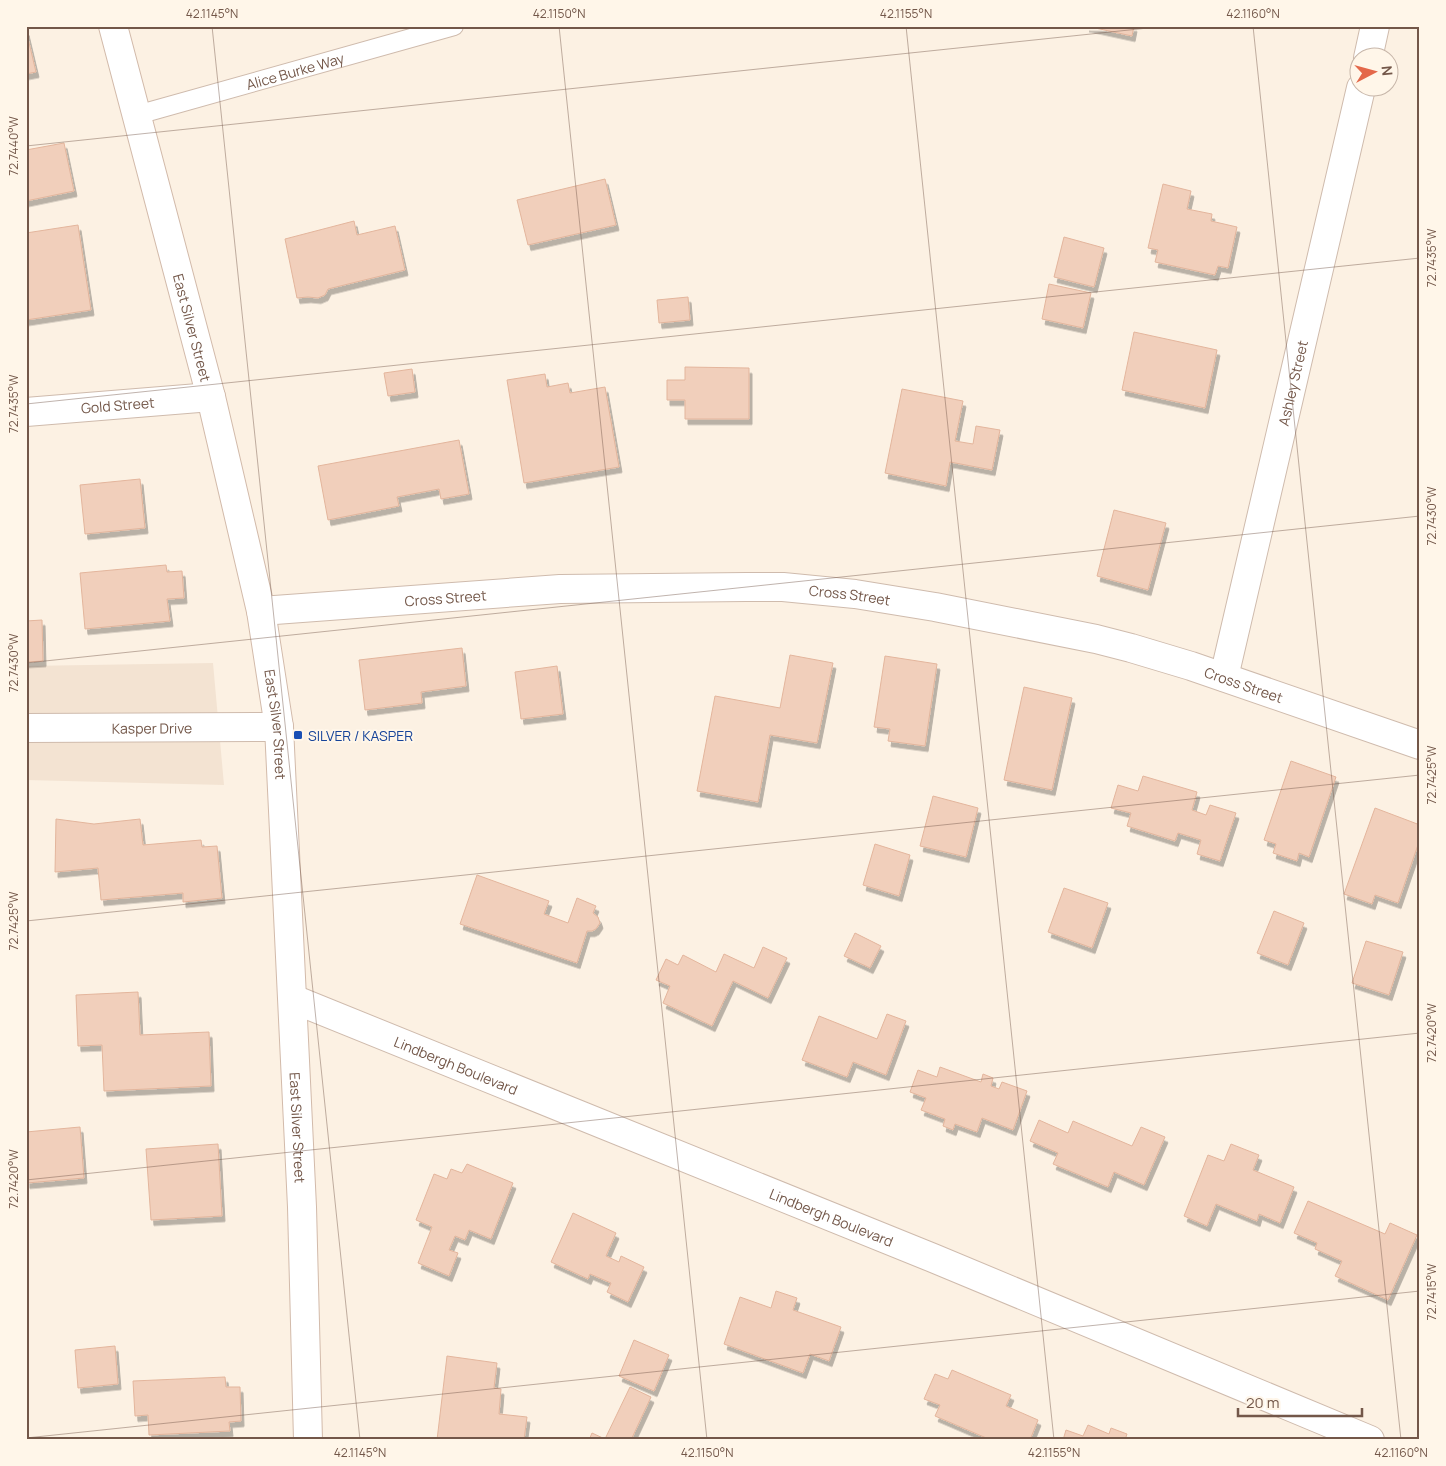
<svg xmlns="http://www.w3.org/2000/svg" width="1446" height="1466" viewBox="0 0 1446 1466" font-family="Manrope,sans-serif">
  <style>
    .residential { fill: #f3e3d2 }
    .building { fill: #f1cfbb; stroke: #e3b59c; filter: url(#shadow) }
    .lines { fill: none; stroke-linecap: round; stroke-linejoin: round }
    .service-casing { stroke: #cfbbad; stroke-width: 20 }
    .minor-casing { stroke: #cfbbad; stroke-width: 30 }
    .secondary-casing { stroke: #d2baaa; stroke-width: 30 }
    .service { stroke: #fff; stroke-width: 18 }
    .minor { stroke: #fff; stroke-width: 28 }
    .secondary { stroke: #fff; stroke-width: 28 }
    .ticks { fill: none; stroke: #735749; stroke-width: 1; stroke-opacity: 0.45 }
    .transit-dot { fill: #1a4fb4; stroke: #fff6e9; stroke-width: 2 }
    .labels { text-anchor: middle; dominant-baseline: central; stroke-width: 4; stroke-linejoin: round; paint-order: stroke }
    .street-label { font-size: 14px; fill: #735749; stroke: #fff6e9 }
    .transit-label { font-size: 14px; fill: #164399; stroke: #fff6e9; text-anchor: start }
    .neatline { fill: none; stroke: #735749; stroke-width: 2 }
    .ticks-label { font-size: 12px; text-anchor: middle; fill: #735749 }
  </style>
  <defs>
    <filter id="shadow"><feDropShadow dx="3" dy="5.5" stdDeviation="0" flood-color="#0004"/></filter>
  </defs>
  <rect width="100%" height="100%" fill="#fcf1e3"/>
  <path class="residential" d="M 213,663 L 224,785 L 26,780 L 26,666 Z"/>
  <g class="building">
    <path d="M 1086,26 L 1134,26 L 1132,36 Z"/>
    <path d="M 26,30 L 36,72 L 26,74 Z"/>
    <path d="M 64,143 L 74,191 L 26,201 L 26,150 Z"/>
    <path d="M 605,179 L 616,225 L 528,245 L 517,200 Z"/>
    <path d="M 1163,184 L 1191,191 L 1187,209 L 1212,214 L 1211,221 L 1237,227 L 1228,268 L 1218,266 L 1215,275 L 1155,262 L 1158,250 L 1148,248 Z"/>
    <path d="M 354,221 L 357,235 L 395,226 L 405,270 L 328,289 L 325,295 L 318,298 L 308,297 L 297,298 L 285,239 Z"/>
    <path d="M 78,225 L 91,310 L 26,320 L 26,233 Z"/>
    <path d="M 1064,237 L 1104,248 L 1094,287 L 1054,277 Z"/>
    <path d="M 1049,284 L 1091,293 L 1083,328 L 1042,319 Z"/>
    <path d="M 688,297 L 690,320 L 659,323 L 657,300 Z"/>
    <path d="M 1134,332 L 1217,350 L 1205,408 L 1122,390 Z"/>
    <path d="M 685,367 L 749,368 L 749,419 L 685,419 L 685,400 L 667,400 L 667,380 L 685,380 Z"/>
    <path d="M 412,369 L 415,392 L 388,396 L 384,373 Z"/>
    <path d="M 545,374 L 547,387 L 568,383 L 570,393 L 605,387 L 619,467 L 524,483 L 507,380 Z"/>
    <path d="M 902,389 L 963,401 L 955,441 L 973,444 L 976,426 L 1000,430 L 992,470 L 950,462 L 946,486 L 885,473 Z"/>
    <path d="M 459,440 L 469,494 L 441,499 L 439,489 L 397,497 L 399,506 L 328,520 L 318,466 Z"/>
    <path d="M 140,479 L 145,528 L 85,534 L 80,485 Z"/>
    <path d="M 1114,510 L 1166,523 L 1148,590 L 1097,576 Z"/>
    <path d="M 166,565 L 167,572 L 182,571 L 184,598 L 167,599 L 170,621 L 85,629 L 80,573 Z"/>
    <path d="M 42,620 L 43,661 L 26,662 L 26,621 Z"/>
    <path d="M 462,648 L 466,686 L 421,692 L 422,703 L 365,710 L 359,660 Z"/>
    <path d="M 790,655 L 833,663 L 817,743 L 770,735 L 758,802 L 697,791 L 715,696 L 780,708 Z"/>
    <path d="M 885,656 L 937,664 L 925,746 L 888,741 L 890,729 L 874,727 Z"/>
    <path d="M 557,666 L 563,714 L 521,719 L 515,672 Z"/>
    <path d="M 1024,687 L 1072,698 L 1052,790 L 1004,780 Z"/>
    <path d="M 1291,761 L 1336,777 L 1309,857 L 1299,853 L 1297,861 L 1273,853 L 1276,844 L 1264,840 Z"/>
    <path d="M 1143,776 L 1197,792 L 1192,810 L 1206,815 L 1210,805 L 1236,813 L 1220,861 L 1197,854 L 1201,840 L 1178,833 L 1175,841 L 1127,826 L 1131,813 L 1111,808 L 1118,785 L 1138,791 Z"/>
    <path d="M 933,796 L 978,808 L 966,857 L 920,846 Z"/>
    <path d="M 1375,808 L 1420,825 L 1420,839 L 1398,903 L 1375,895 L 1372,904 L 1344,894 Z"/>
    <path d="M 56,819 L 94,824 L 140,819 L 143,845 L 201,840 L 202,847 L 217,846 L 222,898 L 183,902 L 183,893 L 101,900 L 98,868 L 55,872 Z"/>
    <path d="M 875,844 L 910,855 L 899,896 L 863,885 Z"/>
    <path d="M 477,875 L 549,901 L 544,914 L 568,923 L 577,898 L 596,906 L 593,913 L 598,917 L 600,923 L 596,929 L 592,931 L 587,931 L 577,963 L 460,924 Z"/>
    <path d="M 1064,888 L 1108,903 L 1092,948 L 1048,932 Z"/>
    <path d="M 1274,911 L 1304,923 L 1288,965 L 1257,953 Z"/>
    <path d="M 855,933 L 881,946 L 870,968 L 844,956 Z"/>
    <path d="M 1366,941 L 1403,952 L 1389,995 L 1352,983 Z"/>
    <path d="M 763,947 L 787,958 L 768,998 L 733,981 L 712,1026 L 663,1003 L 670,986 L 656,980 L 666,959 L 678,965 L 683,955 L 716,972 L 724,954 L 754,968 Z"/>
    <path d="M 138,992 L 140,1035 L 209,1032 L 211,1086 L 104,1091 L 102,1045 L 78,1046 L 76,995 Z"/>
    <path d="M 887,1014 L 906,1021 L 886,1075 L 853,1062 L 847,1077 L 802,1060 L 819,1016 L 877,1039 Z"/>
    <path d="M 940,1067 L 981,1082 L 983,1074 L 993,1078 L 991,1086 L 999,1089 L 1002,1082 L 1027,1091 L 1013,1130 L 982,1118 L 977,1132 L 955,1124 L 953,1130 L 943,1126 L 945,1119 L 921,1110 L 926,1098 L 910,1092 L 918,1070 L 937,1077 Z"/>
    <path d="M 1039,1120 L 1068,1133 L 1073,1121 L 1132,1146 L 1141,1127 L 1165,1137 L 1144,1185 L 1114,1172 L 1108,1187 L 1053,1164 L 1058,1153 L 1030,1141 Z"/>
    <path d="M 80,1127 L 84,1178 L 27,1183 L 26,1132 Z"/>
    <path d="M 218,1144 L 222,1216 L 151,1220 L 146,1149 Z"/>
    <path d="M 1231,1144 L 1259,1155 L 1253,1170 L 1294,1187 L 1280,1223 L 1259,1214 L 1257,1221 L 1216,1204 L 1207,1226 L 1184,1216 L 1208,1155 L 1224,1161 Z"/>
    <path d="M 467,1164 L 513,1183 L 491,1239 L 469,1230 L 465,1240 L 455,1236 L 449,1250 L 458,1253 L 449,1276 L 418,1263 L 432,1227 L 416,1220 L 434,1174 L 447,1179 L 451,1169 L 462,1173 Z"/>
    <path d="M 1308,1201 L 1385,1234 L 1390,1223 L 1417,1235 L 1388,1300 L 1335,1276 L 1342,1261 L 1315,1249 L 1317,1243 L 1294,1233 Z"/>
    <path d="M 573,1213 L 616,1233 L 606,1256 L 619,1262 L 621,1256 L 644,1267 L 628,1302 L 607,1292 L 611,1283 L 590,1274 L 588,1279 L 551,1262 Z"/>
    <path d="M 776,1291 L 797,1298 L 793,1310 L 841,1327 L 829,1361 L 810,1354 L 803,1373 L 724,1344 L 740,1297 L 771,1308 Z"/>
    <path d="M 634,1340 L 669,1355 L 654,1391 L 619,1376 Z"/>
    <path d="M 115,1346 L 118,1384 L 78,1388 L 75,1350 Z"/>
    <path d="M 447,1356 L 497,1363 L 494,1388 L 501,1389 L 499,1414 L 527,1417 L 524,1440 L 437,1440 Z"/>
    <path d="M 952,1370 L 1011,1395 L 1006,1406 L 1038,1420 L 1030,1440 L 991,1440 L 935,1416 L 940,1405 L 924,1399 L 935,1374 L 948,1379 Z"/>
    <path d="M 225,1377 L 226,1387 L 240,1387 L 241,1421 L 229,1422 L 230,1431 L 149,1435 L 148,1415 L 135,1416 L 133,1381 Z"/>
    <path d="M 630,1387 L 651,1397 L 631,1440 L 589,1440 L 592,1433 L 605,1439 Z"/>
    <path d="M 1088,1425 L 1109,1434 L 1111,1428 L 1127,1434 L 1125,1440 L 1063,1440 L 1066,1430 L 1083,1436 Z"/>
  </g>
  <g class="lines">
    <g class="service-casing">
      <g id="service">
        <path id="s1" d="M 137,115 L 454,26"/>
      </g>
    </g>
    <g class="minor-casing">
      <g id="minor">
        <path d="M 1368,58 L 1375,26"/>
        <path id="s2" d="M 26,412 L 211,397"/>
        <path id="s3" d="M 261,611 L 560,589 L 746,587 L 783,587 L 855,594 L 935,607 L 1096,639 L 1131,648 L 1191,666 L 1420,745"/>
        <path id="s4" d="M 1224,677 L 1361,88"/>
        <path id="s5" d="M 26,728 L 279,727"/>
        <path id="s6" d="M 293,999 L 933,1258 L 1370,1440"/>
      </g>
    </g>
    <g class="secondary-casing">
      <g id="secondary">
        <path id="s7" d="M 113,26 L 211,397 L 261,611 L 279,727 L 302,1207 L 308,1440"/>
      </g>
    </g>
    <use href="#service" class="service"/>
    <use href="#minor" class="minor"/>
    <use href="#secondary" class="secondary"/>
  </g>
  <path class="ticks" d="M 212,26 L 360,1440M 559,26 L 707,1440M 906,26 L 1054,1440M 1253,26 L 1401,1440M 26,146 L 1167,26M 26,404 L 1420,258M 26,663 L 1420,516M 26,921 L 1420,775M 26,1180 L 1420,1033M 26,1438 L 1420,1291"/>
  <rect class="transit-dot" x="293" y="730" width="10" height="10" rx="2.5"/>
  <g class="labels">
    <g class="street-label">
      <text stroke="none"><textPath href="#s1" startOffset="164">Alice Burke Way</textPath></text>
      <text stroke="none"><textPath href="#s7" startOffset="312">East Silver Street</textPath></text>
      <text stroke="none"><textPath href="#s4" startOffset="302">Ashley Street</textPath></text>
      <text stroke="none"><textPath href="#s2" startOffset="92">Gold Street</textPath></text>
      <text stroke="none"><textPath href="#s3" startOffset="590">Cross Street</textPath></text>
      <text stroke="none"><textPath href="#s3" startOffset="185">Cross Street</textPath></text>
      <text stroke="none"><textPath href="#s3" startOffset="995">Cross Street</textPath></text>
      <text stroke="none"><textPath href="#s7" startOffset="718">East Silver Street</textPath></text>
      <text stroke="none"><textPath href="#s5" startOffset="126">Kasper Drive</textPath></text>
      <text stroke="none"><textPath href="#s6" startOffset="176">Lindbergh Boulevard</textPath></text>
      <text stroke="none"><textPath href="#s7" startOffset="1122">East Silver Street</textPath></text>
      <text stroke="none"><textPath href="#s6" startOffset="581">Lindbergh Boulevard</textPath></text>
    </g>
    <g class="transit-label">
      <text x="308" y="735">SILVER / KASPER</text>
    </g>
  </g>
  <rect width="1446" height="1466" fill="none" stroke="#fff6e9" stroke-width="55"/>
  <g transform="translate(1374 72) rotate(84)"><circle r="24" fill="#fff6e9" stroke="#c7b6a9"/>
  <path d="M0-4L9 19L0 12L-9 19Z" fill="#e4684a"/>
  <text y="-8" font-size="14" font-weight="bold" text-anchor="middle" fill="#735749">N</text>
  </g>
  <path d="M1238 1408v8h124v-8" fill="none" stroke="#735749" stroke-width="2.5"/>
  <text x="1246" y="1408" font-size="15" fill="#735749" stroke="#fff6e9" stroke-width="4" paint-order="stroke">20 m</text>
  <rect x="28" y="28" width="1390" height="1410" class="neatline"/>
  <g class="ticks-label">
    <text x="212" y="18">42.1145°N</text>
    <text x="559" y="18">42.1150°N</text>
    <text x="906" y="18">42.1155°N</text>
    <text x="1253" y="18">42.1160°N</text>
    <text transform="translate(14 146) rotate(-90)" y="4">72.7440°W</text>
    <text transform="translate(1432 258) rotate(-90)" y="4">72.7435°W</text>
    <text transform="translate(14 404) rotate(-90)" y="4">72.7435°W</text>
    <text transform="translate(1432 516) rotate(-90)" y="4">72.7430°W</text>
    <text transform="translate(14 663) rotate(-90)" y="4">72.7430°W</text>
    <text transform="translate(1432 775) rotate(-90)" y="4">72.7425°W</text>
    <text transform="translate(14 921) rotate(-90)" y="4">72.7425°W</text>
    <text transform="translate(1432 1033) rotate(-90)" y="4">72.7420°W</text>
    <text transform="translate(14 1179) rotate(-90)" y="4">72.7420°W</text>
    <text transform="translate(1432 1292) rotate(-90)" y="4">72.7415°W</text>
    <text x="360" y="1457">42.1145°N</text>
    <text x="707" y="1457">42.1150°N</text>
    <text x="1054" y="1457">42.1155°N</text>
    <text x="1401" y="1457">42.1160°N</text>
  </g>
</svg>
